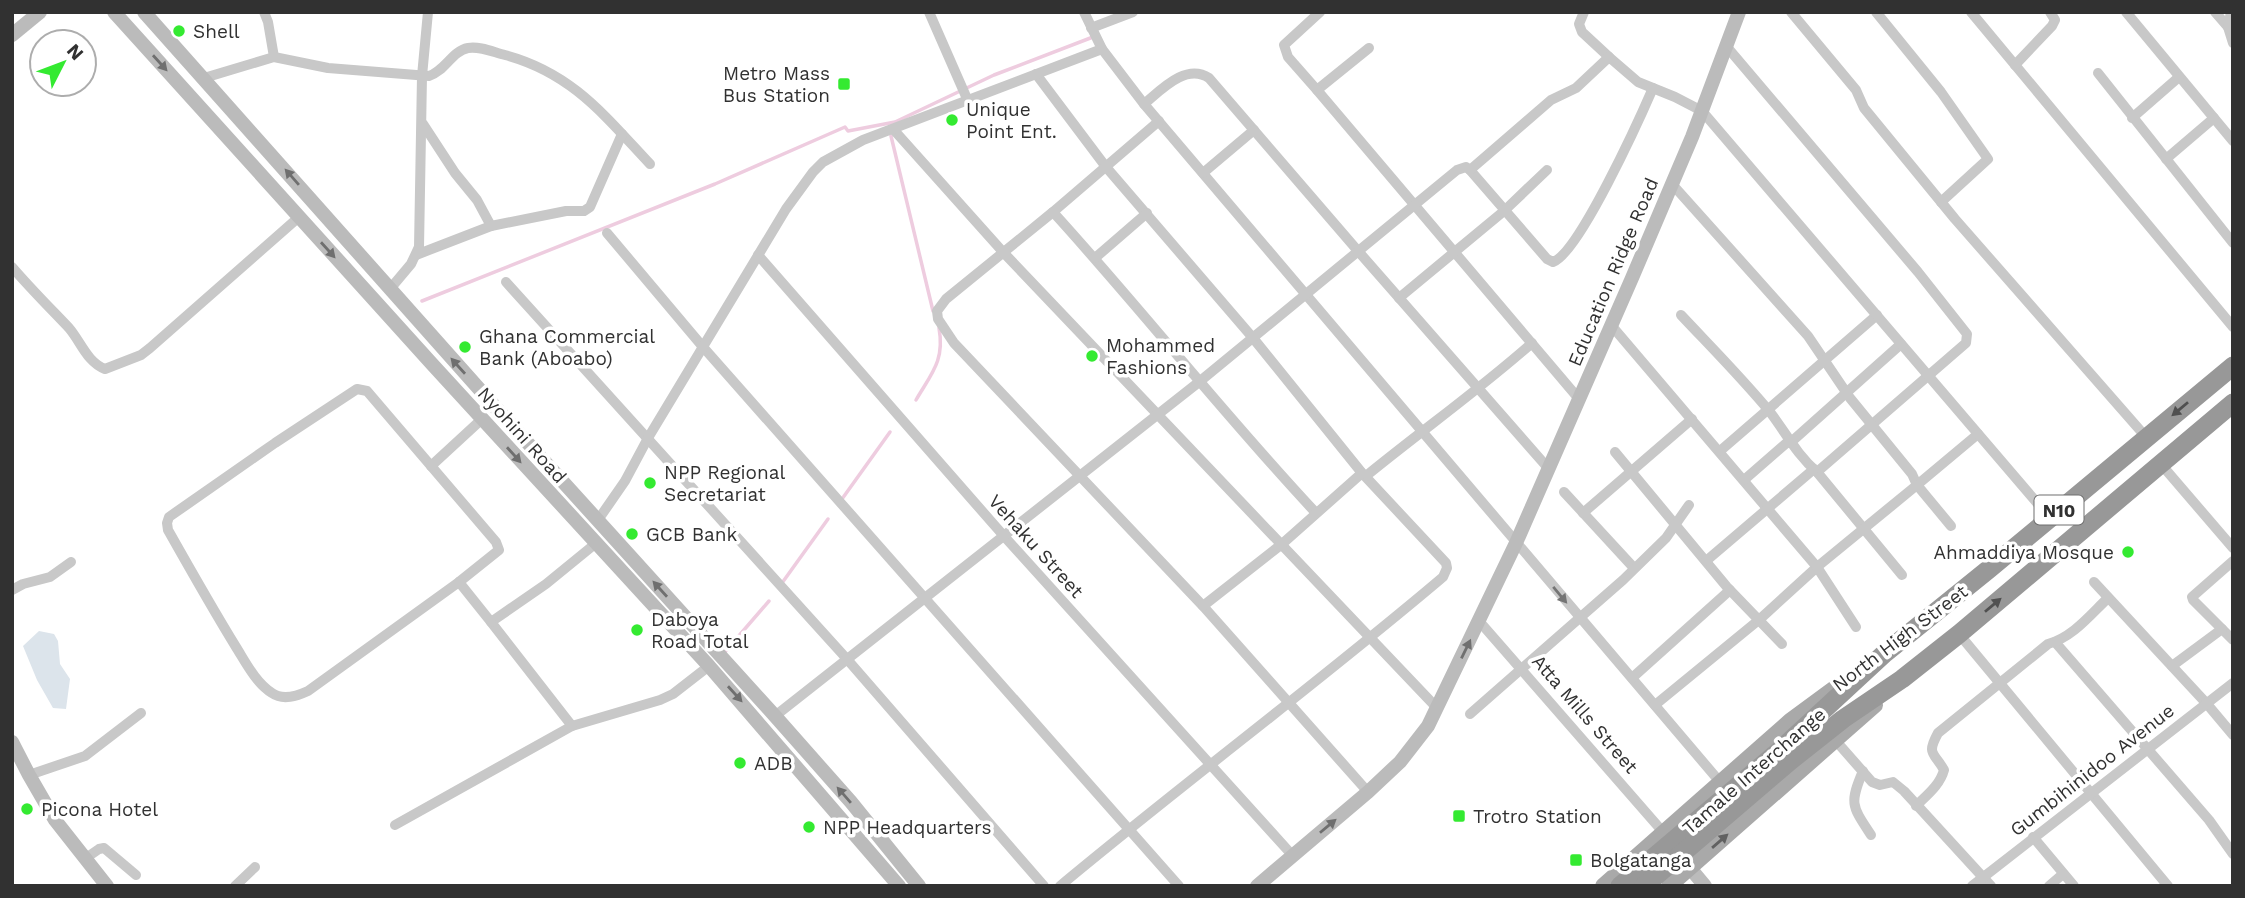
<svg xmlns="http://www.w3.org/2000/svg" width="2245" height="898" viewBox="0 0 2245 898" font-family="'Work Sans',sans-serif">
  <style>
    .green { fill: #dce4eb }
    .lines { fill: none; stroke-linecap: round; stroke-linejoin: round }
    .stream { stroke: #eeccdf; stroke-width: 3.5 }
    .street { stroke: #c8c8c8; stroke-width: 10 }
    .secondary { stroke: #bbb; stroke-width: 14 }
    .primary { stroke: #a9a9a9; stroke-width: 16 }
    .highway { stroke: #989898; stroke-width: 19 }
    .oneway { fill: #6f6f6f }
    .oneway2 { fill: #505050 }
    .oneway3 { fill: #757575 }
    .oneway4 { fill: #616161 }
    .poi-dot { fill: #34ea31; stroke: #fff; stroke-width: 2.5 }
    .labels { text-anchor: middle; dominant-baseline: central; stroke-width: 7; stroke-linejoin: round; paint-order: stroke }
    .shield { fill: #fff; stroke: #6f6f6f; stroke-width: 2 }
    .shield-label { font-size: 18px; font-weight: bold; fill: #313131 }
    .poi-label { font-size: 19px; fill: #313131; stroke: #fff; text-anchor: start }
    .street-label { font-size: 19px; fill: #313131; stroke: #fff }
  </style>
  <rect width="100%" height="100%" fill="#fff"/>
  <path class="green" d="M 39,631 L 54,634 L 58,641 L 60,664 L 70,679 L 66,709 L 53,708 L 37,680 L 23,646 Z"/>
  <g class="lines">
    <g class="stream">
      <path d="M 891,136 L 933,311"/>
      <path d="M 422,301 L 715,184 L 845,127 L 848,131 L 895,122 L 994,75 L 1093,37"/>
      <path d="M 916,400 C 931,374 945,361 939,328"/>
      <path d="M 842,499 L 890,432"/>
      <path d="M 782,583 L 828,519"/>
      <path d="M 724,653 L 769,601"/>
    </g>
    <g class="street">
      <path d="M 264,12 L 268,22 L 274,57"/>
      <path d="M 929,12 L 968,101"/>
      <path d="M 1084,12 L 1102,49 L 1144,104 L 1720,782"/>
      <path d="M 1320,12 L 1284,45 L 1288,57 L 1317,90 L 1369,48"/>
      <path d="M 1584,12 L 1579,24 L 1582,32 L 1609,57"/>
      <path d="M 1791,12 L 1856,90 L 1864,108 L 1955,219 L 2146,437"/>
      <path d="M 1876,12 L 1941,92 L 1988,159 L 1941,202"/>
      <path d="M 1971,12 L 2233,327"/>
      <path d="M 2126,12 L 2233,141"/>
      <path d="M 2215,12 L 2228,27"/>
      <path d="M 2231,12 L 2228,27 L 2233,43"/>
      <path d="M 1091,28 L 1133,12"/>
      <path d="M 1727,47 L 1918,272 L 1967,334 L 1966,343 L 1817,472"/>
      <path d="M 2015,65 L 2052,26 L 2055,20 L 2050,12"/>
      <path d="M 2098,73 L 2233,243"/>
      <path d="M 1036,74 L 1106,167 L 1253,338 L 1362,473 L 1446,563 L 1447,568 L 1443,577 C 1318,683 1186,781 1060,886"/>
      <path d="M 204,78 L 274,57 L 328,68 L 429,76 C 445,71 452,51 468,48 C 480,46 493,52 505,55 C 572,73 604,115 650,164"/>
      <path d="M 1317,90 L 1579,399"/>
      <path d="M 1144,104 C 1162,89 1186,63 1209,78 L 1358,251 L 1548,468"/>
      <path d="M 2132,118 L 2179,77"/>
      <path d="M 1159,121 L 1053,212 L 946,299 L 937,311 L 938,319 L 954,343 L 1203,606 L 1368,792"/>
      <path d="M 423,124 L 455,173 L 477,200 L 491,226"/>
      <path d="M 893,129 L 1003,252 L 1437,708"/>
      <path d="M 2166,159 L 2214,118"/>
      <path d="M 1470,170 L 1547,259 L 1553,262 C 1579,253 1640,118 1653,88"/>
      <path d="M 1203,173 L 1254,130"/>
      <path d="M 1672,184 L 1808,336 L 1850,398 L 1912,474 L 1917,485 L 1978,434"/>
      <path d="M 1053,212 C 1143,311 1225,416 1316,513"/>
      <path d="M 607,233 L 703,347 L 1179,886"/>
      <path d="M 416,255 L 491,226 L 566,211 L 584,211 L 590,207 L 622,134"/>
      <path d="M 758,255 L 1003,535 L 1293,856"/>
      <path d="M 1095,258 L 1147,213"/>
      <path d="M 12,267 C 30,288 50,308 69,328 C 81,342 87,362 105,369 L 141,355 L 150,348 L 299,217"/>
      <path d="M 506,282 L 846,658 L 1044,886"/>
      <path d="M 390,289 L 411,264 L 419,247 L 422,76 L 428,12"/>
      <path d="M 1399,298 L 1504,211 L 1547,170"/>
      <path d="M 1681,315 C 1711,347 1742,378 1770,412 C 1786,433 1797,455 1817,472 L 1902,575"/>
      <path d="M 1611,325 L 1817,567 L 1760,619 L 1655,705"/>
      <path d="M 357,389 L 367,391 L 496,542 L 499,550 L 459,582 L 308,691 C 297,696 283,701 272,693 C 256,683 246,663 236,647 C 212,608 190,569 168,530 L 167,523 L 169,517 L 275,443 Z"/>
      <path d="M 1790,443 L 1901,344"/>
      <path d="M 1720,451 L 1877,315"/>
      <path d="M 1615,452 L 1727,587 L 1782,644"/>
      <path d="M 2160,463 L 2233,548"/>
      <path d="M 431,466 L 482,419"/>
      <path d="M 1366,476 C 1421,431 1479,390 1532,343"/>
      <path d="M 1744,480 L 1790,440"/>
      <path d="M 1564,492 L 1634,568"/>
      <path d="M 1583,513 L 1692,419"/>
      <path d="M 598,520 L 625,481 L 648,438 L 786,209 L 813,172 L 823,162 L 863,140 L 1102,49"/>
      <path d="M 595,544 L 546,584 L 491,622 L 572,726 L 660,700 L 673,694 L 709,666"/>
      <path d="M 1706,561 L 1814,469"/>
      <path d="M 2233,561 L 2192,597 L 2193,600 L 2233,640"/>
      <path d="M 459,582 L 491,622"/>
      <path d="M 2094,582 L 2207,704 L 2233,735"/>
      <path d="M 12,590 L 23,584 L 50,577 L 71,562"/>
      <path d="M 1203,606 L 1282,544 L 1362,473"/>
      <path d="M 1479,621 L 1663,832"/>
      <path d="M 1856,627 L 1817,567 L 1917,485 L 1951,526"/>
      <path d="M 1959,634 L 2168,886"/>
      <path d="M 2055,642 L 2209,820 L 2233,854"/>
      <path d="M 2172,666 L 2222,629"/>
      <path d="M 1632,678 L 1730,590"/>
      <path d="M 1470,714 L 1623,580 L 1666,538 L 1689,505"/>
      <path d="M 775,716 L 1199,382 L 1457,170 L 1466,167 L 1470,170 L 1551,100 L 1576,88 L 1609,57 L 1638,82 L 1675,97 L 1702,111 L 2050,518"/>
      <path d="M 1836,741 L 1872,782 L 1880,785 L 1893,782 L 1904,791 L 1991,886"/>
      <path d="M 1863,771 C 1849,804 1852,806 1871,835"/>
      <path d="M 29,775 L 85,756 L 141,713"/>
      <path d="M 1916,806 C 1927,795 1940,785 1944,770 C 1934,752 1926,755 1938,733 L 2048,644 C 2073,637 2090,615 2108,598"/>
      <path d="M 395,825 L 572,726"/>
      <path d="M 2033,837 L 2074,886"/>
      <path d="M 86,858 L 99,849 L 104,848 L 136,875"/>
      <path d="M 235,886 L 255,867"/>
      <path d="M 1972,886 L 2233,683"/>
      <path d="M 2049,886 L 2063,874"/>
    </g>
    <g class="secondary">
      <path d="M 114,12 L 432,364 L 709,666 L 899,886"/>
      <path d="M 144,12 L 497,409 L 775,716 L 851,802 L 919,886"/>
      <path d="M 12,35 L 40,12"/>
      <path d="M 12,742 L 29,775 L 55,820 L 107,886"/>
      <path d="M 1690,868 L 1705,886"/>
      <path d="M 1257,886 L 1368,792 L 1400,762 L 1428,726 L 1516,543 L 1632,278 L 1692,137 L 1739,12"/>
    </g>
    <g class="primary">
      <path d="M 1603,886 L 1790,721 L 1843,682"/>
      <path d="M 1669,886 L 1875,705"/>
    </g>
    <g class="highway">
      <path d="M 1620,886 L 1779,751 L 1885,653 L 1989,569 L 2233,366"/>
      <path d="M 1644,886 L 1790,761 L 1843,719 L 1902,679 L 1959,634 L 2233,403"/>
    </g>
  </g>
  <defs><path id="oneway-solid" d="M-6-.8H1V-3.2L6.5 0L1 3.2V.8H-6Z" transform="scale(1.75)"/></defs>
  <g class="oneway">
    <use href="#oneway-solid" transform="translate(160 63) rotate(48)"/>
    <use href="#oneway-solid" transform="translate(292 177) rotate(-131)"/>
    <use href="#oneway-solid" transform="translate(328 250) rotate(48)"/>
    <use href="#oneway-solid" transform="translate(458 366) rotate(-132)"/>
    <use href="#oneway-solid" transform="translate(514 455) rotate(48)"/>
    <use href="#oneway-solid" transform="translate(660 589) rotate(-132)"/>
    <use href="#oneway-solid" transform="translate(1466 649) rotate(-64)"/>
    <use href="#oneway-solid" transform="translate(735 694) rotate(48)"/>
    <use href="#oneway-solid" transform="translate(844 795) rotate(-131)"/>
    <use href="#oneway-solid" transform="translate(1328 826) rotate(-40)"/>
  </g>
  <g class="oneway2">
    <use href="#oneway-solid" transform="translate(2180 409) rotate(140)"/>
    <use href="#oneway-solid" transform="translate(1993 605) rotate(-40)"/>
  </g>
  <use class="oneway3" href="#oneway-solid" transform="translate(1560 595) rotate(50)"/>
  <use class="oneway4" href="#oneway-solid" transform="translate(1720 841) rotate(-41)"/>
  <g class="poi-dot">
    <circle cx="179" cy="31" r="7"/>
    <rect x="837" y="77" width="14" height="14" rx="3.5"/>
    <circle cx="952" cy="120" r="7"/>
    <circle cx="465" cy="347" r="7"/>
    <circle cx="1092" cy="356" r="7"/>
    <circle cx="650" cy="483" r="7"/>
    <circle cx="632" cy="534" r="7"/>
    <circle cx="2128" cy="552" r="7"/>
    <circle cx="637" cy="630" r="7"/>
    <circle cx="740" cy="763" r="7"/>
    <circle cx="27" cy="809" r="7"/>
    <rect x="1452" y="809" width="14" height="14" rx="3.5"/>
    <circle cx="809" cy="827" r="7"/>
    <rect x="1569" y="853" width="14" height="14" rx="3.5"/>
  </g>
  <g class="labels">
    <rect class="shield" x="2034.5" y="495.5" width="49" height="29" rx="5"/>
    <g class="shield-label">
      <text x="2059" y="510">N10</text>
    </g>
    <g class="poi-label">
      <text x="193" y="31">Shell</text>
      <text x="830" y="73" text-anchor="end">Metro Mass<tspan x="830" dy="22">Bus Station</tspan></text>
      <text x="966" y="109">Unique<tspan x="966" dy="22">Point Ent.</tspan></text>
      <text x="479" y="336">Ghana Commercial<tspan x="479" dy="22">Bank (Aboabo)</tspan></text>
      <text x="1106" y="345">Mohammed<tspan x="1106" dy="22">Fashions</tspan></text>
      <text x="664" y="472">NPP Regional<tspan x="664" dy="22">Secretariat</tspan></text>
      <text x="646" y="534">GCB Bank</text>
      <text x="2114" y="552" text-anchor="end">Ahmaddiya Mosque</text>
      <text x="651" y="619">Daboya<tspan x="651" dy="22">Road Total</tspan></text>
      <text x="754" y="763">ADB</text>
      <text x="41" y="809">Picona Hotel</text>
      <text x="1473" y="816">Trotro Station</text>
      <text x="823" y="827">NPP Headquarters</text>
      <text x="1590" y="860">Bolgatanga</text>
    </g>
    <g class="street-label">
      <text transform="translate(1613 272) rotate(-67)">Education Ridge Road</text>
      <text transform="translate(522 435) rotate(48)">Nyohini Road</text>
      <text transform="translate(1036 546) rotate(48)">Vehaku Street</text>
      <text transform="translate(1900 638) rotate(-37)">North High Street</text>
      <text transform="translate(1585 714) rotate(49)">Atta Mills Street</text>
      <text transform="translate(2092 770) rotate(-38)">Gumbihinidoo Avenue</text>
      <text transform="translate(1754 771) rotate(-41)">Tamale Interchange</text>
    </g>
  </g>
  <rect width="2245" height="898" fill="none" stroke="#313131" stroke-width="28"/>
  <g transform="translate(63 63) rotate(48)"><circle r="33" fill="#ffffff" stroke="#adadad" stroke-width="2"/>
  <path d="M0-5L12 26L0 18L-12 26Z" fill="#34ea31"/>
  <text y="-10" font-size="19" font-weight="bold" text-anchor="middle" fill="#313131">N</text>
  </g>
</svg>
